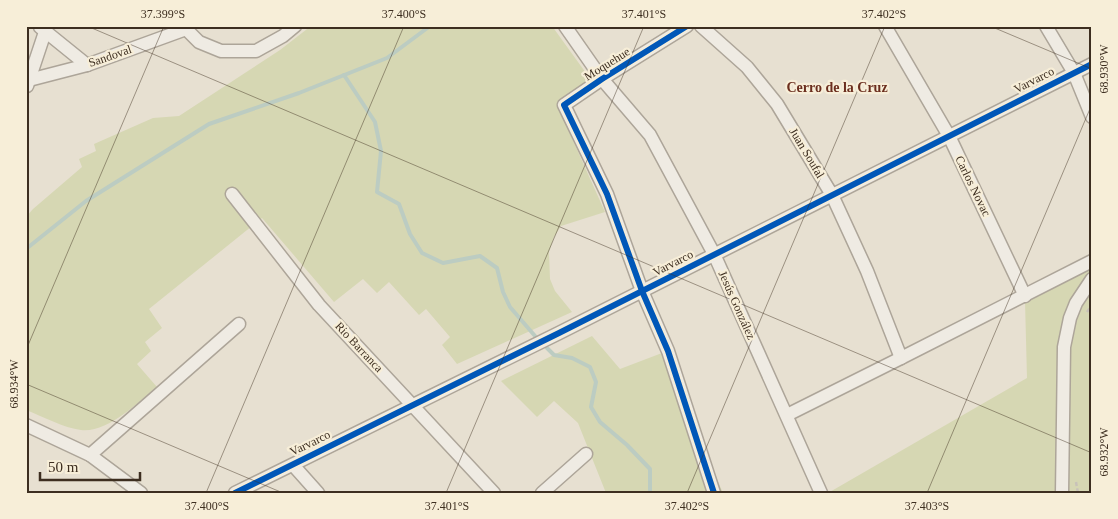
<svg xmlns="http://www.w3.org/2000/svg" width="1118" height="519" viewBox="0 0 1118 519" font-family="'Times New Roman',serif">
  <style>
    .green { fill: #d6d7b3 }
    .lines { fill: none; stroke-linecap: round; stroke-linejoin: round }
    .stream { stroke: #bcccc2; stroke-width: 4 }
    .minor-casing { stroke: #ada599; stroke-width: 15 }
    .path { stroke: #c8c2b9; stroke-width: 2.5; stroke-dasharray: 4 2.5; stroke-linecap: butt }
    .minor { stroke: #efebe3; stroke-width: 12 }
    .cycleway-casing { stroke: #f7eed8; stroke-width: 9 }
    .cycleway { stroke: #0057b8; stroke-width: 6 }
    .ticks { fill: none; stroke: #3d2e20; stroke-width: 1; stroke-opacity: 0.45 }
    .labels { text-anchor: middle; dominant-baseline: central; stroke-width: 4.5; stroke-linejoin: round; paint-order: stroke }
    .street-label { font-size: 12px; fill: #3d2e20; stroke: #f7eed8 }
    .neighbourhood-label { font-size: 14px; font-weight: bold; fill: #6b2e1e; stroke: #f7eed8 }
    .neatline { fill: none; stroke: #3d2e20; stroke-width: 2 }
    .ticks-label { font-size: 12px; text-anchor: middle; fill: #3d2e20 }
  </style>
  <rect width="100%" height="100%" fill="#e7e0d1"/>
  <g class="green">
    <path d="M 311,26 L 552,26 L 591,80 L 561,99 L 558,107 L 605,212 L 561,226 L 554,237 L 549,252 L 550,279 L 555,291 L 572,312 L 457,364 L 442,345 L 450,337 L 426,309 L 419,315 L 389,282 L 377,293 L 363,279 L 334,302 L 262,218 L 149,309 L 162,328 L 145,342 L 151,351 L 137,364 L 157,387 C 137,403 108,433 81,430 C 64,428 42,416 26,410 L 26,217 L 33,209 L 82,167 L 79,159 L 96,151 L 94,144 L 153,118 L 179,116 L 280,50 Z"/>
    <path d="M 1092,265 L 1092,493 L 828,493 L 1027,378 L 1025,301 Z"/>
    <path d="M 592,336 L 620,369 L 662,353 L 723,493 L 606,493 L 578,423 L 554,401 L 537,417 L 501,381 Z"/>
  </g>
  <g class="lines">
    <g class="stream">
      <path d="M 344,75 L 375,122 L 381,151 L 377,192 L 399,204 L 410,234 L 422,253 L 443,263 L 480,256 L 497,268 L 503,292 L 510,307 L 535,336"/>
      <path d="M 26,249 L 86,201 L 209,124 L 299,93 L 387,58 L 430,26"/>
      <path d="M 547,348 L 554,355 L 572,358 L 590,367 L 596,382 L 591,407 L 600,422 L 627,445 L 650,469 L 650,493"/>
    </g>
    <g class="minor-casing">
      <g id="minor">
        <path d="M 565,26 L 602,79 L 650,135 L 714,254 L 821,493"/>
        <path d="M 687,26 L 602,79 L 564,105 L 607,194 L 642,291 L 668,351 L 714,493"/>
        <path d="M 701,26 L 747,67 L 777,104 L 832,195 L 867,271 L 901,358"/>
        <path d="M 885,26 L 949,136 L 1025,296"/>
        <path d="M 1046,26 L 1074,73 L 1092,117"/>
        <path d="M 40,27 L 87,65"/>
        <path d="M 186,29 L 199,42 L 221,51 L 256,51 L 283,36 L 295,26"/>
        <path d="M 29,80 L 87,65 L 186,29 L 188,26"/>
        <path d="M 27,86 L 47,26"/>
        <path d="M 232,194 L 319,305 L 494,493"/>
        <path d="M 787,415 L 901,358 L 1092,261"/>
        <path d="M 26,425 L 90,455 L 141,493"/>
        <path d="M 90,455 L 239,324"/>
        <path d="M 293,465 L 318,493"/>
        <path d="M 235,493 L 559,333 L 1092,64"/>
        <path d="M 542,493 L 586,454"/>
        <path d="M 1062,493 L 1064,347 L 1070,318 L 1076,303 L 1092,279"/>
      </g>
    </g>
    <g class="path">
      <path d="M 1087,312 L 1092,305"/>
      <path d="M 1076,482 L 1078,493"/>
    </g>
    <use href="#minor" class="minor"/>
    <g class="cycleway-casing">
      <g id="cycleway">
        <path d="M 687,26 L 602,79 L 564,105 L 607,194 L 642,291 L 668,351 L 714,493"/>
        <path d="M 235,493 L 559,333 L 1092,64"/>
      </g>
    </g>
    <use href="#cycleway" class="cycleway"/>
  </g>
  <path class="ticks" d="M 87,26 L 1092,453M 990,26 L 1092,69M 26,350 L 164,26M 26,384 L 283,493M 206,493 L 404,26M 446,493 L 644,26M 687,493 L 885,26M 927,493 L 1092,104"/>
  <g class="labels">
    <g class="street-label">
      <text transform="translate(110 56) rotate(-19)">Sandoval</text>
      <text transform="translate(607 64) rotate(-32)">Moquehue</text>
      <text transform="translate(1034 80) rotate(-27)">Varvarco</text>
      <text transform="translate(807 153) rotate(59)">Juan Soufal</text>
      <text transform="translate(973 186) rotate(64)">Carlos Novac</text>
      <text transform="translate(673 263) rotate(-27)">Varvarco</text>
      <text transform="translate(737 305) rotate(66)">Jesús González</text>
      <text transform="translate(359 347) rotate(47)">Rio Barranca</text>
      <text transform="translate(310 443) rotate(-26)">Varvarco</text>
    </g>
    <g class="neighbourhood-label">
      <text x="837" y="87">Cerro de la Cruz</text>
    </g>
  </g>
  <rect width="1118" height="519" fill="none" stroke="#f7eed8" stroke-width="55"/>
  <path d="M40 472v8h100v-8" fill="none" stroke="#3d2e20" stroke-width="2.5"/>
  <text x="48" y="472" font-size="15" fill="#3d2e20" stroke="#f7eed8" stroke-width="4" paint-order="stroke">50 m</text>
  <rect x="28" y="28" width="1062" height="464" class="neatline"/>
  <g class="ticks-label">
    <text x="163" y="18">37.399°S</text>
    <text x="404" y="18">37.400°S</text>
    <text x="644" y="18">37.401°S</text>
    <text x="884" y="18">37.402°S</text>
    <text transform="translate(1104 69) rotate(-90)" y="4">68.930°W</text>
    <text transform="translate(14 384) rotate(-90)" y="4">68.934°W</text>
    <text transform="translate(1104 452) rotate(-90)" y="4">68.932°W</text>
    <text x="207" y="510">37.400°S</text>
    <text x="447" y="510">37.401°S</text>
    <text x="687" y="510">37.402°S</text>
    <text x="927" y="510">37.403°S</text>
  </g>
</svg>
